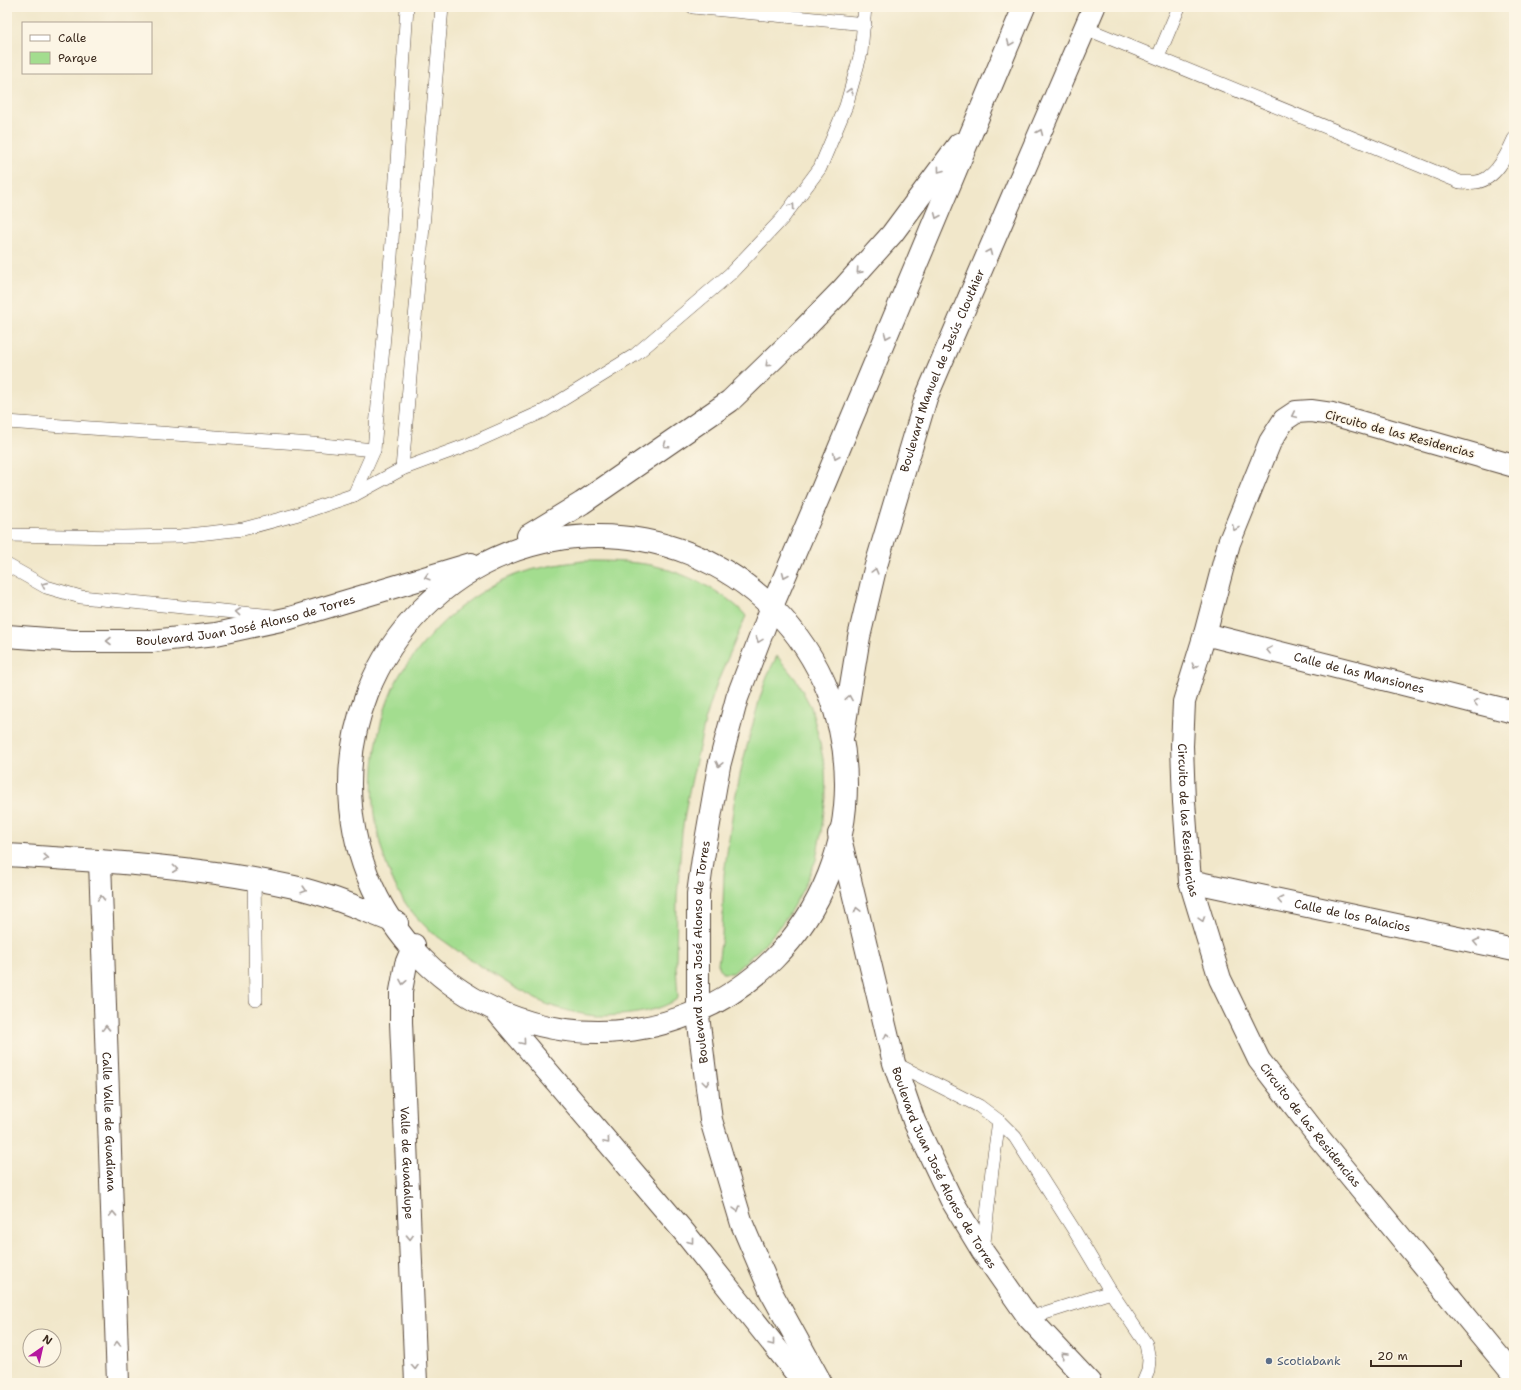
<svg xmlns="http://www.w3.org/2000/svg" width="1521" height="1390" viewBox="0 0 1521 1390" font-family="'Shantell Sans',sans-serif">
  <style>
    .green { fill: #a3dd8f; stroke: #6f8456 }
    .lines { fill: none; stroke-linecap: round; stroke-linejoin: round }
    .service-casing { stroke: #564638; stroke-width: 14 }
    .minor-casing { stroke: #564638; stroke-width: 24 }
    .tertiary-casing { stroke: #564638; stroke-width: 24 }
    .primary-casing { stroke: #564638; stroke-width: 24 }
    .service { stroke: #fff; stroke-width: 13 }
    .minor { stroke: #fff; stroke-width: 22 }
    .tertiary { stroke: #fff; stroke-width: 22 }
    .primary { stroke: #fff; stroke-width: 22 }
    .oneway { stroke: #a79f9a }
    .service-dot { fill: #5c6f8a; stroke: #fcf5e5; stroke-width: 1.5 }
    .labels { text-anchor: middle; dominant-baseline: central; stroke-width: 3; stroke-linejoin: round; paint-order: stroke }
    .street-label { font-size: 12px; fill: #3b2a1e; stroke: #fcf5e5 }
    .service-label { font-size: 12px; fill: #4e5e75; stroke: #fcf5e5; text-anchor: start }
  </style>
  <rect width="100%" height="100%" fill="#fcf5e5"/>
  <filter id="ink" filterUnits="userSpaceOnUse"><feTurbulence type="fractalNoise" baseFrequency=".025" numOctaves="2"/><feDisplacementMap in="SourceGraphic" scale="8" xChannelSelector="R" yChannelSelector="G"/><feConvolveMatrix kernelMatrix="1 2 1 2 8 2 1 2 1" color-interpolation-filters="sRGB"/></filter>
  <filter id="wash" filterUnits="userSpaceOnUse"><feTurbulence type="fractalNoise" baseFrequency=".012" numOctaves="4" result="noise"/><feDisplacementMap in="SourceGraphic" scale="16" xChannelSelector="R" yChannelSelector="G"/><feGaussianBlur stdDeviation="0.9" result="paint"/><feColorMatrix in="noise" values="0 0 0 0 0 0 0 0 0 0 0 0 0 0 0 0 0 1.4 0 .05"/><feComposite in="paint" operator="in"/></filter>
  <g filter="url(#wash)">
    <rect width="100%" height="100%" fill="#f1e7ca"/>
    <g class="green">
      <path d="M 583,561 C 606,561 628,561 651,565 C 680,571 727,592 746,616 L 717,683 L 705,721 L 688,796 L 682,832 L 677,898 L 676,966 L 678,998 C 660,1013 620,1016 596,1016 C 585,1015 572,1012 562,1009 C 543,1005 525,993 509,984 C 487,970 465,957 444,941 C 438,937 431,932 426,927 C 417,918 407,907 401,896 C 364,833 365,740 399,676 C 403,669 408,663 413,657 C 435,627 461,603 494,585 C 521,569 553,565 583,561 Z"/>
      <path d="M 777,656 L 797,681 L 811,707 L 819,739 L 825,769 L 826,798 L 821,832 L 816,860 L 803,889 L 787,917 L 765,944 L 733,973 L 722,973 L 718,964 L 722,936 L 724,874 L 734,803 L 743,761 L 759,701 L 767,676 Z"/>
    </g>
  </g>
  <g filter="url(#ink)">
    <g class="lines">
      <g class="service-casing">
        <g id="service">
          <path d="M 693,7 L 865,24"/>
          <path d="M 1085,28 L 1460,182 C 1465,182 1471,183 1476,182 C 1495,180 1507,155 1514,139"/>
          <path d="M 1158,57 L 1179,7"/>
          <path d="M 7,422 L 312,444 L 374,450"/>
          <path d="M 402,469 L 442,7"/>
          <path d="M 354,495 L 374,450 L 391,256 L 407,7"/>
          <path d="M 7,535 L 122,537 L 180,536 L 243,529 L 295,515 L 354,495 L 402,469 L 470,444 L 544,411 L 635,355 L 730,274 L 782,219 L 820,168 L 846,106 L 861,53 L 865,7"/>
          <path d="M 7,565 L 46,587 L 81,597 L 273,616"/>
          <path d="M 254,879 L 256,1000"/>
          <path d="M 894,1063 L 979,1106 L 999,1121 L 1015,1137 L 1074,1230 L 1111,1292 L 1146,1344 L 1149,1360 L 1148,1371 L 1143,1383"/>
          <path d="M 983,1251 L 992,1170 L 999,1121"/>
          <path d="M 1029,1318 L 1111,1292"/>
        </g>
      </g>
      <g class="minor-casing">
        <g id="minor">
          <path id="s1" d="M 1514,466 L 1332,414 L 1311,411 L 1296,412 L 1284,420 L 1270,442 L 1229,543 L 1205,634 L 1184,702 L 1182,746 L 1184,802 L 1190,881 L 1220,979 L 1259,1060 L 1320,1139 L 1514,1375"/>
          <path id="s2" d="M 1205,634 L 1514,712"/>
          <path id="s3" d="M 100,861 L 118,1383"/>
          <path id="s4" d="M 1190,881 L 1514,950"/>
        </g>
      </g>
      <g class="tertiary-casing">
        <g id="tertiary">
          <path id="s5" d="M 414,945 L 406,964 L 401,991 L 401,1022 L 416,1383"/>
        </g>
      </g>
      <g class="primary-casing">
        <g id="primary">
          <path d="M 528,536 L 582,503 L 730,401 L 797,336 L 840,292 L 892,234 L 959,144"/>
          <circle cx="598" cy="784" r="248"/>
          <path id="s6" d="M 7,636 L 74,641 L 152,641 L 216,634 L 290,618 L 471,564"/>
          <path id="s7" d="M 843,734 L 859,637 L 875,569 L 926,398 L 1094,7"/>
          <path id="s8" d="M 839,834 L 894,1063 L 914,1121 L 951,1199 L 983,1252 L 1029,1318 L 1090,1383"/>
          <path d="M 7,855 C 102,861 200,866 294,887 C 330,895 363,910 397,923"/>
          <path d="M 497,1012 L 684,1232 L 804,1383"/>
          <path id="s9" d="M 821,1383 L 771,1292 L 742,1224 L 711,1120 L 698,1016 L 698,894 L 703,858 L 719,766 L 737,698 L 773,604 L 823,487 L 1024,7"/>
        </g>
      </g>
      <use href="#service" class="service"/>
      <use href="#minor" class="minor"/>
      <use href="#tertiary" class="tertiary"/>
      <use href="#primary" class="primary"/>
    </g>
    <defs><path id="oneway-chevron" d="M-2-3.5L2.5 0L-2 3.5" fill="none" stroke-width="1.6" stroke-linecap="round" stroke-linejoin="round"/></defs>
    <g class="oneway">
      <use href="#oneway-chevron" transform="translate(1010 43) rotate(112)"/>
      <use href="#oneway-chevron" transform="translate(850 91) rotate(-75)"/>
      <use href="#oneway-chevron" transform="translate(1040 132) rotate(-67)"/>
      <use href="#oneway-chevron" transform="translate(940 170) rotate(127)"/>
      <use href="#oneway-chevron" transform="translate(792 206) rotate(-54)"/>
      <use href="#oneway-chevron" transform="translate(937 216) rotate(113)"/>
      <use href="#oneway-chevron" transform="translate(989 252) rotate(-67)"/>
      <use href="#oneway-chevron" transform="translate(859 271) rotate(132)"/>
      <use href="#oneway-chevron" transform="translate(887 336) rotate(113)"/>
      <use href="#oneway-chevron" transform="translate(768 364) rotate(136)"/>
      <use href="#oneway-chevron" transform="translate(1294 415) rotate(155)"/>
      <use href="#oneway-chevron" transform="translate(666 445) rotate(145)"/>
      <use href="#oneway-chevron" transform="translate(836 456) rotate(113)"/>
      <use href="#oneway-chevron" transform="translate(1235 528) rotate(112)"/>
      <use href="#oneway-chevron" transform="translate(875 571) rotate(-75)"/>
      <use href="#oneway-chevron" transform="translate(785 575) rotate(113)"/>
      <use href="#oneway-chevron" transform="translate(427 577) rotate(164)"/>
      <use href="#oneway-chevron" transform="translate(44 585) rotate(-156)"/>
      <use href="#oneway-chevron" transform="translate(238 612) rotate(-174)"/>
      <use href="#oneway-chevron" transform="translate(759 640) rotate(111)"/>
      <use href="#oneway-chevron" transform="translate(109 641) rotate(180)"/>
      <use href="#oneway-chevron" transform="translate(1269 650) rotate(-166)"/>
      <use href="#oneway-chevron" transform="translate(1195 666) rotate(107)"/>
      <use href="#oneway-chevron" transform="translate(849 698) rotate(-81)"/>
      <use href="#oneway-chevron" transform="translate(1476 702) rotate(-166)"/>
      <use href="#oneway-chevron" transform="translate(719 764) rotate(103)"/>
      <use href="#oneway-chevron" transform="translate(46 858) rotate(4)"/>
      <use href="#oneway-chevron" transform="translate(175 869) rotate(6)"/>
      <use href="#oneway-chevron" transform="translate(304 890) rotate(17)"/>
      <use href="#oneway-chevron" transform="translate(101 898) rotate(-92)"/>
      <use href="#oneway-chevron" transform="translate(1280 900) rotate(-168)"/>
      <use href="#oneway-chevron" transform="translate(857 910) rotate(-103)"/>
      <use href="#oneway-chevron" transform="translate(1202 919) rotate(73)"/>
      <use href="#oneway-chevron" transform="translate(1476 942) rotate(-168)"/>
      <use href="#oneway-chevron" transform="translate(403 982) rotate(100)"/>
      <use href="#oneway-chevron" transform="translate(106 1028) rotate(-92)"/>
      <use href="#oneway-chevron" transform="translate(887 1036) rotate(-104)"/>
      <use href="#oneway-chevron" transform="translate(523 1042) rotate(50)"/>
      <use href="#oneway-chevron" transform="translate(706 1083) rotate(83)"/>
      <use href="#oneway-chevron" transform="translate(607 1141) rotate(50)"/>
      <use href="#oneway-chevron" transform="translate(737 1209) rotate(74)"/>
      <use href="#oneway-chevron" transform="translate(113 1214) rotate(-92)"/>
      <use href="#oneway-chevron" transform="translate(410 1237) rotate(88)"/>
      <use href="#oneway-chevron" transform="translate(691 1241) rotate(52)"/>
      <use href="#oneway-chevron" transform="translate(772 1343) rotate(52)"/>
      <use href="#oneway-chevron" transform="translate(117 1344) rotate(-92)"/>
      <use href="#oneway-chevron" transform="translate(1064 1355) rotate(-133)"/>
      <use href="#oneway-chevron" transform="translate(415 1367) rotate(87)"/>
    </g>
  </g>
  <circle class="service-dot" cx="1269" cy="1361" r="4"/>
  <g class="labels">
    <g class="street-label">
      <text stroke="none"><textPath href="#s7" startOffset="378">Boulevard Manuel de Jesús Clouthier</textPath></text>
      <text transform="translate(1400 434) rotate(15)">Circuito de las Residencias</text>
      <text stroke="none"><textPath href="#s6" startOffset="241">Boulevard Juan José Alonso de Torres</textPath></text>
      <text stroke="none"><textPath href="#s2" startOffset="159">Calle de las Mansiones</textPath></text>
      <text stroke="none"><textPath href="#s1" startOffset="659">Circuito de las Residencias</textPath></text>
      <text stroke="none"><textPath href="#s4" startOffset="166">Calle de los Palacios</textPath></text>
      <text stroke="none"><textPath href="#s9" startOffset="455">Boulevard Juan José Alonso de Torres</textPath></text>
      <text stroke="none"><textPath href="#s3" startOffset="261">Calle Valle de Guadiana</textPath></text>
      <text stroke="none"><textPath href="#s1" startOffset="995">Circuito de las Residencias</textPath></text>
      <text stroke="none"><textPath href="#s5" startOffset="220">Valle de Guadalupe</textPath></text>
      <text stroke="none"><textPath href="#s8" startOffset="352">Boulevard Juan José Alonso de Torres</textPath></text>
    </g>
    <g class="service-label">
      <text x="1277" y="1361">Scotiabank</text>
    </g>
  </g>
  <rect width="1521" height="1390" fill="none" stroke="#fcf5e5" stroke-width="24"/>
  <rect x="22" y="22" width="130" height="52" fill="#fcf5e5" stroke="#afa495"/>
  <rect x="30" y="35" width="20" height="6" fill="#ffffff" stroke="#afa495"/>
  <text x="58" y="42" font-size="12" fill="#3b2a1e">Calle</text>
  <rect x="30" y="52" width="20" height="12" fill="#a3dd8f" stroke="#afa495"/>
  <text x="58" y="62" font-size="12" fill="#3b2a1e">Parque</text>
  <g transform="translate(42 1348) rotate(34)"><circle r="19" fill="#fcf5e5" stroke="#afa495"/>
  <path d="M0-3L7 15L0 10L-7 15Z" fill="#b5179e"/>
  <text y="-6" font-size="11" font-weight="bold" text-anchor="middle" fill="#3b2a1e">N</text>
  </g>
  <path d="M1371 1360v6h90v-6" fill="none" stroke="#3b2a1e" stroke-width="2"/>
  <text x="1377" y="1360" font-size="12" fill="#3b2a1e" stroke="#fcf5e5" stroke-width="3" paint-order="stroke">20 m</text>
</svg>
